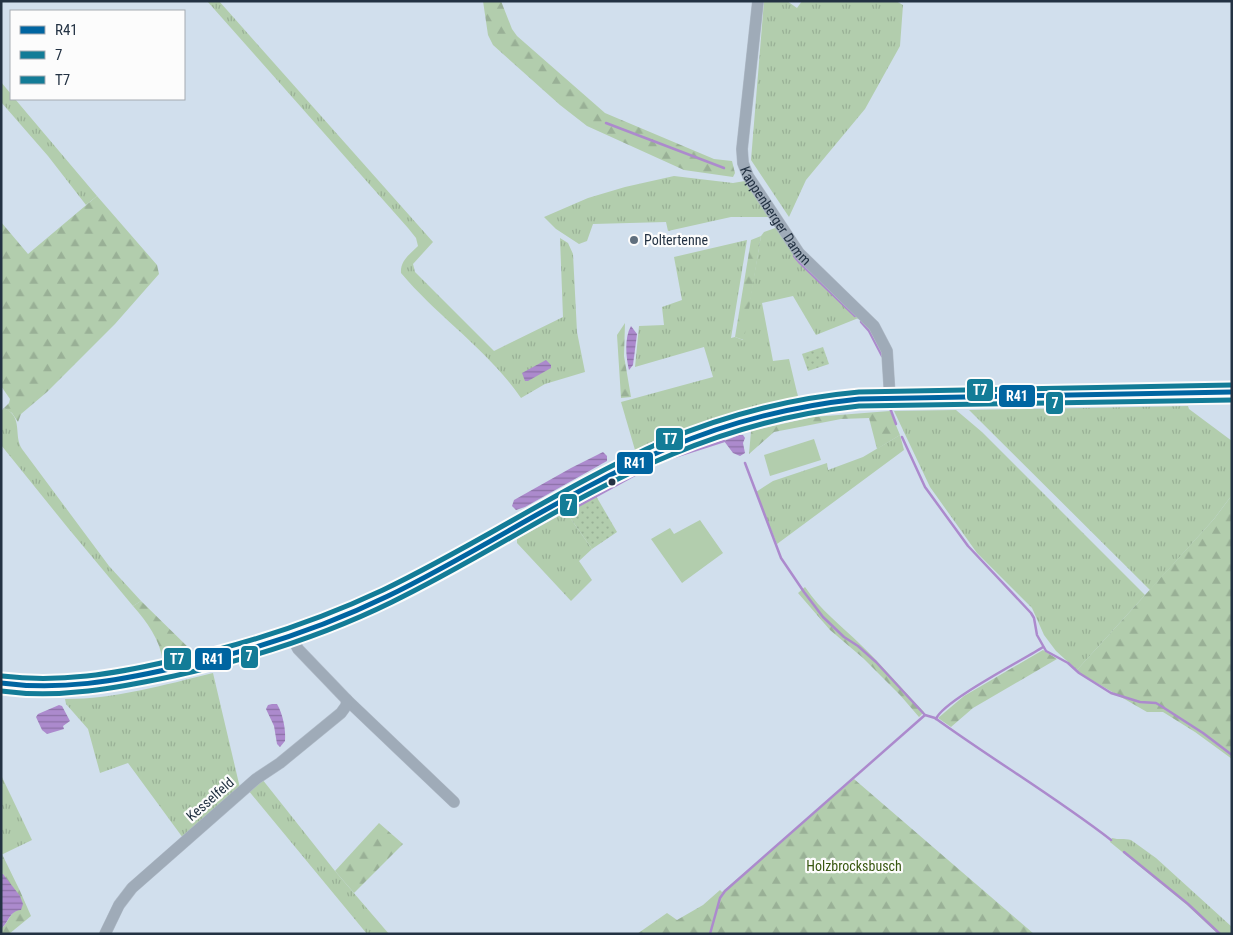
<svg xmlns="http://www.w3.org/2000/svg" width="1233" height="935" viewBox="0 0 1233 935" font-family="'Roboto Condensed',sans-serif">
  <style>
    .grass { fill: url(#grass-tufts) }
    .forest { fill: url(#forest-firs) }
    .garden { fill: url(#garden-dots) }
    .pitch { fill: #b2cdad }
    .water { fill: url(#water-rules) }
    .lines { fill: none; stroke-linecap: round; stroke-linejoin: round }
    .stream { stroke: #ac8acd; stroke-width: 2.5 }
    .minor-casing { stroke: #b1bcc9; stroke-width: 12 }
    .major-casing { stroke: #b1bcc9; stroke-width: 16 }
    .minor { stroke: #9fabb8; stroke-width: 11 }
    .major { stroke: #94a3b3; stroke-width: 15 }
    .bus-1-casing { stroke: #fcfcfc; stroke-width: 9 }
    .bus-2-casing { stroke: #fcfcfc; stroke-width: 9 }
    .bus-3-casing { stroke: #fcfcfc; stroke-width: 9 }
    .bus-1 { stroke: #0065a1; stroke-width: 5 }
    .bus-2 { stroke: #137c97; stroke-width: 5 }
    .bus-3 { stroke: #137c97; stroke-width: 5 }
    .poi-dot { fill: #606f7e; stroke: #fcfcfc; stroke-width: 2 }
    .bus-dot { fill: #233243; stroke: #fcfcfc; stroke-width: 2 }
    .labels { text-anchor: middle; dominant-baseline: central; stroke-width: 4.5; stroke-linejoin: round; paint-order: stroke }
    .street-label { font-size: 14px; fill: #233243; stroke: #fcfcfc }
    .poi-label { font-size: 14px; fill: #233243; stroke: #fcfcfc; text-anchor: start }
    .park-label { font-size: 14px; fill: #37560f; stroke: #fcfcfc }
    .line-badge { stroke: #fcfcfc; stroke-width: 2 }
    .badge-label { font-size: 14px; text-anchor: middle; font-weight: bold; fill: #fff }
  </style>
  <defs>
    <pattern id="grass-tufts" width="24" height="20" patternUnits="userSpaceOnUse" patternTransform="scale(1.25)"><rect width="24" height="20" fill="#b2cdad"/><path d="M3 7l-1-3M5 7V3M7 7l1-3M15 17l-1-3M17 17v-4M19 17l1-3" fill="none" stroke="#99b096"/></pattern>
    <pattern id="forest-firs" width="22" height="20" patternUnits="userSpaceOnUse" patternTransform="scale(1.25)"><rect width="22" height="20" fill="#b2cdad"/><path d="M5 1l3.5 6h-7zM16 11l3.5 6h-7z" fill="#99b096"/></pattern>
    <pattern id="garden-dots" width="8" height="8" patternUnits="userSpaceOnUse" patternTransform="scale(1.25)"><rect width="8" height="8" fill="#b2cdad"/><path d="M2 2h.1M6 6h.1" fill="none" stroke="#99b096" stroke-width="1.8" stroke-linecap="round"/></pattern>
    <pattern id="water-rules" width="6" height="5" patternUnits="userSpaceOnUse" patternTransform="scale(1.25)"><rect width="6" height="5" fill="#ac8acd"/><path d="M0 2.5h6" fill="none" stroke="#8c71a8"/></pattern>
  </defs>
  <rect width="100%" height="100%" fill="#d1dfed"/>
  <g class="grass">
    <path d="M 207,1 L 219,1 L 433,242 L 413,264 L 415,272 L 494,351 L 563,317 L 560,238 L 568,243 L 573,254 L 577,332 L 585,372 L 545,384 L 521,398 C 488,350 438,317 401,273 C 400,261 410,254 418,246 L 416,238 L 408,228 Z"/>
    <path d="M 764,1 L 787,1 L 797,8 L 802,1 L 896,1 L 903,5 L 900,46 L 865,109 L 806,180 L 789,217 L 751,160 Z"/>
    <path d="M 1,82 L 11,94 L 11,99 L 15,99 L 97,196 L 86,205 L 48,156 L 1,102 Z"/>
    <path d="M 674,176 L 733,183 L 745,181 L 769,217 L 731,217 L 668,231 L 666,222 L 593,224 L 587,241 L 579,244 L 556,229 L 544,217 L 588,198 L 625,187 Z"/>
    <path d="M 778,227 L 861,317 L 816,335 L 793,296 L 762,303 L 773,361 L 789,359 L 799,401 L 771,404 L 635,450 L 621,402 L 713,377 L 704,347 L 635,367 L 639,326 L 664,325 L 662,307 L 682,300 L 674,257 L 747,240 L 731,338 L 735,337 L 743,340 L 761,236 L 764,232 Z"/>
    <path d="M 1188,406 L 1189,409 L 1232,441 L 1232,495 L 1214,519 L 1150,590 L 969,410 Z"/>
    <path d="M 4,408 C 24,417 13,435 22,449 L 109,566 L 141,601 L 133,606 L 68,528 L 1,445 L 1,411 Z"/>
    <path d="M 956,410 L 982,432 L 1145,595 L 1077,670 L 1056,651 L 1044,635 L 1032,608 L 977,553 L 930,487 L 894,411 Z"/>
    <path d="M 900,435 L 904,450 L 777,544 L 756,492 L 773,481 L 827,463 L 828,470 L 863,457 Z"/>
    <path d="M 566,512 L 592,549 L 579,561 L 592,580 L 571,601 L 517,543 L 517,539 Z"/>
    <path d="M 213,673 L 240,788 L 183,838 L 128,763 L 100,773 L 88,729 L 66,704 L 65,699 C 115,699 164,685 213,673 Z"/>
    <path d="M 1,775 L 32,840 L 1,855 Z"/>
    <path d="M 262,779 L 335,871 L 389,934 L 367,934 L 248,790 Z"/>
    <path d="M 1112,838 C 1119,840 1124,838 1131,840 L 1156,858 L 1232,927 L 1232,934 L 1218,934 L 1187,905 L 1110,842 Z"/>
  </g>
  <g class="forest">
    <path d="M 483,1 L 501,1 L 512,29 L 517,36 L 605,113 L 714,159 L 732,161 L 735,173 L 733,177 L 684,170 L 587,126 L 560,105 L 493,45 L 488,35 Z"/>
    <path d="M 97,196 L 157,265 L 159,274 L 115,324 L 47,392 L 21,414 L 18,422 L 12,413 L 4,408 L 9,403 L 10,399 L 1,386 L 1,222 L 28,254 Z"/>
    <path d="M 761,236 L 744,340 L 735,337 L 751,240 Z"/>
    <path d="M 625,323 L 624,356 L 631,397 L 621,398 L 617,335 Z"/>
    <path d="M 890,411 L 900,435 L 877,449 L 869,418 L 841,419 L 774,432 L 749,454 L 751,431 L 813,417 Z"/>
    <path d="M 1232,495 L 1232,759 L 1195,732 L 1163,712 L 1147,712 L 1076,671 L 1214,519 Z"/>
    <path d="M 805,587 C 821,611 841,625 861,645 C 883,666 903,690 924,712 L 919,717 L 900,695 L 863,658 L 830,630 L 798,593 Z"/>
    <path d="M 141,601 L 195,654 L 163,662 C 160,639 147,622 133,606 Z"/>
    <path d="M 1043,650 L 1057,659 L 973,708 L 951,727 L 938,718 L 964,696 Z"/>
    <path d="M 854,779 L 1034,934 L 637,934 L 667,913 L 677,920 L 703,905 L 720,890 L 722,892 Z"/>
    <path d="M 379,823 L 403,844 L 354,893 L 335,871 Z"/>
    <path d="M 2,854 L 20,891 L 31,916 L 9,934 L 1,934 L 1,929 C 8,923 9,915 16,910 L 3,874 L 1,874 Z"/>
  </g>
  <g class="garden">
    <path d="M 823,347 L 829,364 L 808,371 L 802,354 Z"/>
    <path d="M 596,496 L 617,532 L 592,549 L 566,512 Z"/>
  </g>
  <g class="pitch">
    <path d="M 814,439 L 821,460 L 770,476 L 764,455 Z"/>
    <path d="M 700,520 L 723,553 L 682,583 L 651,539 L 670,528 L 674,534 Z"/>
  </g>
  <g class="water">
    <path d="M 631,326 L 637,334 L 633,365 L 629,370 C 626,358 624,338 631,326 Z"/>
    <path d="M 546,360 L 551,365 L 551,368 L 528,381 L 525,381 L 522,373 Z"/>
    <path d="M 739,435 L 743,435 L 745,438 L 743,443 L 745,453 L 740,456 L 733,453 L 724,441 Z"/>
    <path d="M 603,452 L 607,456 L 607,461 L 525,507 L 516,510 L 512,506 L 514,500 L 571,468 Z"/>
    <path d="M 272,704 L 277,704 C 283,714 286,730 285,741 L 280,747 L 277,744 L 274,726 L 266,709 L 268,705 Z"/>
    <path d="M 59,705 L 62,706 L 70,721 L 63,726 L 64,729 L 47,734 L 42,730 L 36,717 L 38,714 Z"/>
    <path d="M 1,874 L 3,874 L 20,896 L 23,904 L 21,910 C 9,911 9,922 1,929 Z"/>
  </g>
  <g class="lines">
    <g class="stream">
      <path d="M 606,123 L 724,168"/>
      <path d="M 794,256 L 799,262 L 855,316"/>
      <path d="M 861,322 L 869,331 L 882,356"/>
      <path d="M 890,408 L 896,424"/>
      <path d="M 902,437 L 925,487 L 968,546 L 1031,613 L 1034,618 L 1037,635 L 1046,651 L 1068,663 L 1079,673 L 1111,693 L 1140,702 L 1156,703 L 1161,706 L 1203,733 L 1232,755"/>
      <path d="M 745,463 L 781,558 L 804,592 L 823,617 L 844,637 L 858,646 L 876,662 L 925,715 L 935,718 C 993,760 1054,796 1111,840"/>
      <path d="M 569,511 L 646,469 L 668,459 L 724,441"/>
      <path d="M 936,719 C 943,701 1023,660 1043,647"/>
      <path d="M 1124,852 L 1188,904 L 1220,934"/>
      <path d="M 710,934 L 720,898 L 725,891 L 925,715"/>
    </g>
    <g class="minor-casing">
      <g id="minor">
        <path id="s1" d="M 758,1 L 742,149 L 743,163 L 748,176 L 799,253 L 874,326 L 887,351 L 890,398"/>
        <path d="M 291,635 L 298,649 L 347,700 L 454,802"/>
        <path d="M 105,934 L 119,905 L 132,888 L 256,779 L 280,763 L 341,713 L 346,706 L 347,700"/>
      </g>
    </g>
    <g class="major-casing">
      <path id="major" d="M 1,683 C 56,693 112,682 165,670 C 241,654 318,630 388,596 C 475,554 556,500 643,459 C 708,428 788,404 859,399 L 1232,392"/>
    </g>
    <use href="#minor" class="minor"/>
    <use href="#major" class="major"/>
    <g class="bus-1-casing">
      <path id="bus-1" d="M 1,683 C 60,691 116,681 174,668 C 248,652 320,629 388,596 C 483,550 571,489 668,448 C 729,422 793,406 859,399 L 1232,392"/>
    </g>
    <g class="bus-2-casing">
      <path id="bus-2" d="M 1,691 C 60,699 117,688 174,676 C 249,659 323,636 392,602 C 487,556 575,494 673,454 C 733,429 795,413 859,406 L 1232,400"/>
    </g>
    <g class="bus-3-casing">
      <path id="bus-3" d="M 2,676 C 60,683 114,674 170,661 C 244,645 315,622 383,590 C 479,544 567,484 664,441 C 726,415 792,398 859,392 L 1232,385"/>
    </g>
    <use href="#bus-1" class="bus-1"/>
    <use href="#bus-2" class="bus-2"/>
    <use href="#bus-3" class="bus-3"/>
  </g>
  <circle class="poi-dot" cx="634" cy="240" r="5"/>
  <circle class="bus-dot" cx="612" cy="482" r="4.5"/>
  <g class="labels">
    <g class="street-label">
      <text stroke="none"><textPath href="#s1" startOffset="225">Kappenberger Damm</textPath></text>
      <text transform="translate(210 799) rotate(-41)">Kesselfeld</text>
    </g>
    <g class="poi-label">
      <text x="644" y="240">Poltertenne</text>
    </g>
    <g class="park-label">
      <text x="854" y="866">Holzbrocksbusch</text>
    </g>
  </g>
  <g class="line-badge">
    <rect x="966" y="378" width="28" height="24" rx="5" fill="#137c97"/>
    <rect x="998" y="384" width="38" height="24" rx="5" fill="#0065a1"/>
    <rect x="1045" y="391" width="19" height="24" rx="5" fill="#137c97"/>
    <rect x="655" y="427" width="29" height="24" rx="5" fill="#137c97"/>
    <rect x="616" y="451" width="38" height="24" rx="5" fill="#0065a1"/>
    <rect x="559" y="493" width="19" height="24" rx="5" fill="#137c97"/>
    <rect x="240" y="645" width="19" height="24" rx="5" fill="#137c97"/>
    <rect x="194" y="647" width="38" height="24" rx="5" fill="#0065a1"/>
    <rect x="163" y="647" width="29" height="24" rx="5" fill="#137c97"/>
  </g>
  <g class="badge-label">
    <text x="980" y="395">T7</text>
    <text x="1017" y="401">R41</text>
    <text x="1055" y="408">7</text>
    <text x="670" y="444">T7</text>
    <text x="635" y="468">R41</text>
    <text x="569" y="510">7</text>
    <text x="249" y="661">7</text>
    <text x="213" y="664">R41</text>
    <text x="177" y="664">T7</text>
  </g>
  <rect width="1233" height="935" fill="none" stroke="#233243" stroke-width="5"/>
  <rect x="10" y="10" width="175" height="90" fill="#fcfcfc" stroke="#a5abb2"/>
  <rect x="20" y="26" width="25" height="8" fill="#0065a1" stroke="#a5abb2"/>
  <text x="55" y="35" font-size="15" fill="#233243">R41</text>
  <rect x="20" y="51" width="25" height="8" fill="#137c97" stroke="#a5abb2"/>
  <text x="55" y="60" font-size="15" fill="#233243">7</text>
  <rect x="20" y="76" width="25" height="8" fill="#137c97" stroke="#a5abb2"/>
  <text x="55" y="85" font-size="15" fill="#233243">T7</text>
</svg>
